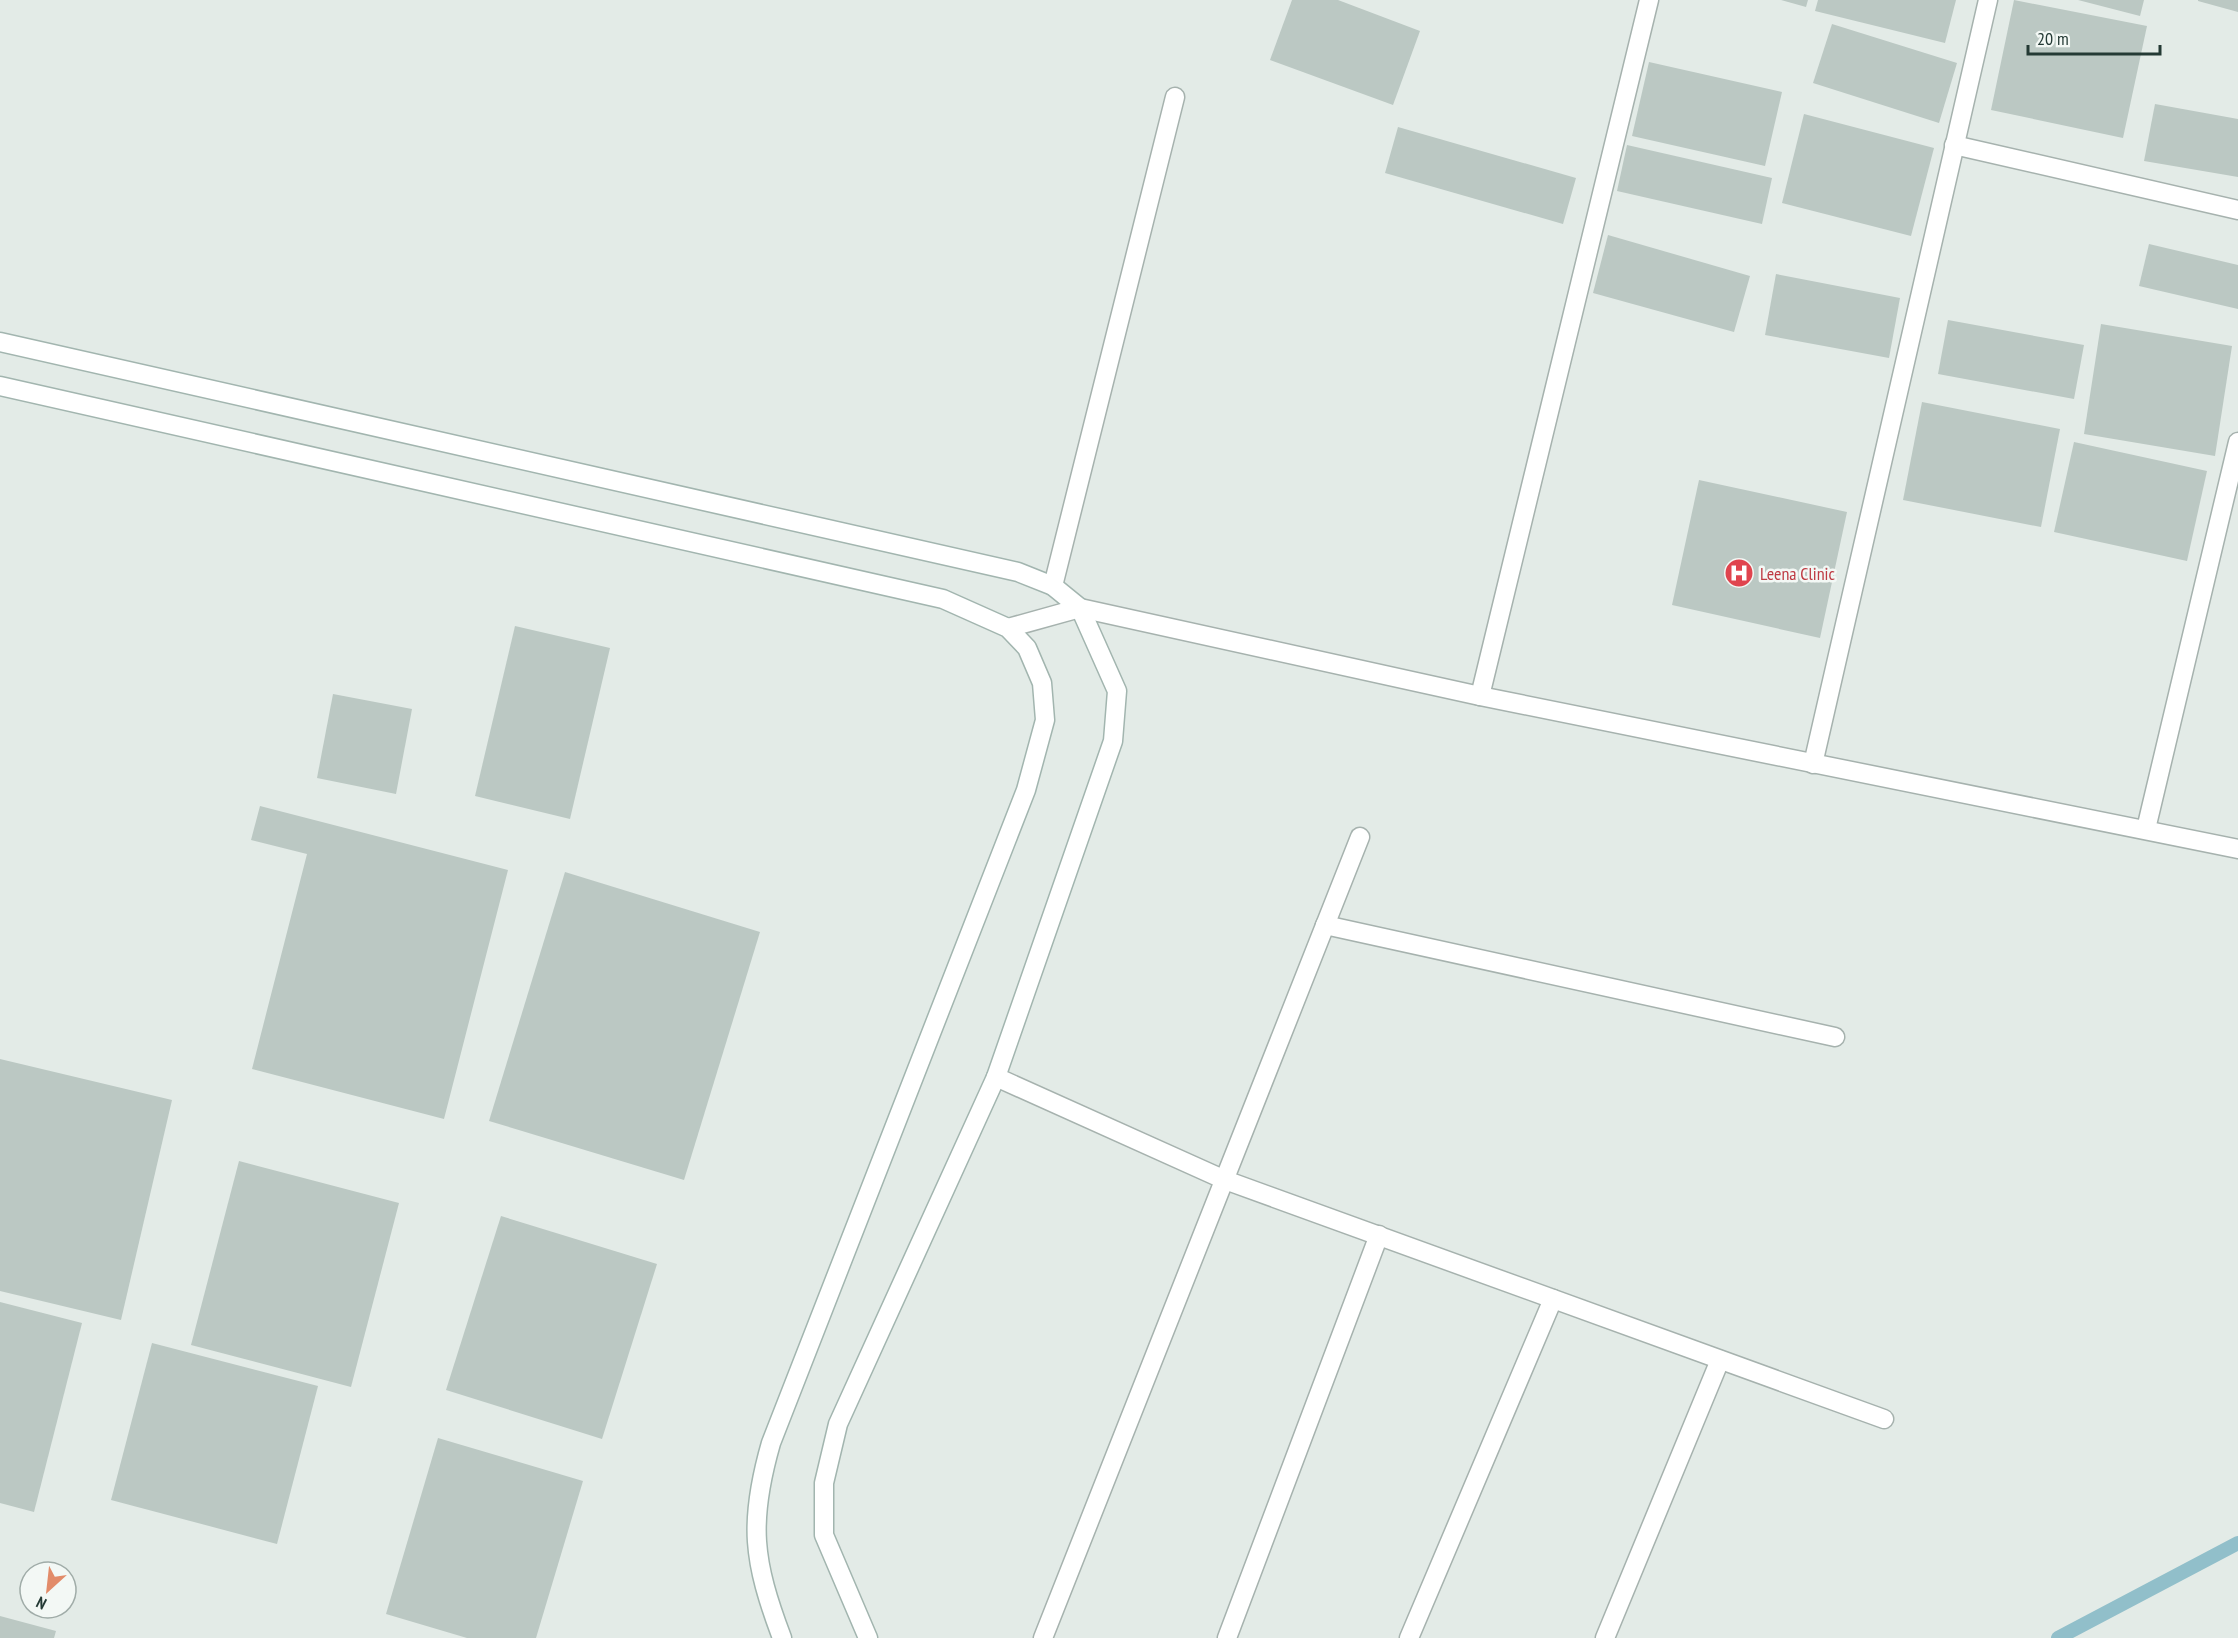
<svg xmlns="http://www.w3.org/2000/svg" width="2238" height="1638" viewBox="0 0 2238 1638" font-family="'PT Sans Narrow',sans-serif">
  <style>
    .lines { fill: none; stroke-linecap: round; stroke-linejoin: round }
    .stream { stroke: #91bfca; stroke-width: 14 }
    .building { fill: #bbc8c3 }
    .minor-casing { stroke: #a6b2ae; stroke-width: 21 }
    .tertiary-casing { stroke: #a6b2ae; stroke-width: 21 }
    .secondary-casing { stroke: #a2b5af; stroke-width: 21 }
    .minor { stroke: #fff; stroke-width: 18 }
    .tertiary { stroke: #fff; stroke-width: 18 }
    .secondary { stroke: #fff; stroke-width: 18 }
    .labels { text-anchor: middle; dominant-baseline: central; stroke-width: 5; stroke-linejoin: round; paint-order: stroke }
    .health-label { font-size: 18px; fill: #be3a42; stroke: #f3f8f5; text-anchor: start }
  </style>
  <rect width="100%" height="100%" fill="#e3ebe7"/>
  <g class="lines">
    <path class="stream" d="M 2058,1638 L 2238,1543"/>
  </g>
  <g class="building">
    <path d="M 1292,0 L 1338,0 L 1420,31 L 1393,105 L 1270,60 Z"/>
    <path d="M 1781,0 L 1808,0 L 1806,7 Z"/>
    <path d="M 1818,0 L 1956,0 L 1945,43 L 1815,11 Z"/>
    <path d="M 2014,0 L 2147,26 L 2123,138 L 1991,110 Z"/>
    <path d="M 2078,0 L 2144,0 L 2140,16 Z"/>
    <path d="M 2198,0 L 2238,0 L 2238,12 L 2198,1 Z"/>
    <path d="M 1832,24 L 1957,63 L 1939,123 L 1813,83 Z"/>
    <path d="M 1649,62 L 1782,92 L 1765,166 L 1632,136 Z"/>
    <path d="M 2155,104 L 2238,119 L 2238,177 L 2144,161 Z"/>
    <path d="M 1804,114 L 1934,148 L 1911,236 L 1782,203 Z"/>
    <path d="M 1398,127 L 1576,178 L 1563,224 L 1385,173 Z"/>
    <path d="M 1627,145 L 1772,178 L 1762,224 L 1617,191 Z"/>
    <path d="M 1608,235 L 1750,276 L 1734,332 L 1593,293 Z"/>
    <path d="M 2149,244 L 2238,265 L 2238,309 L 2139,286 Z"/>
    <path d="M 1776,274 L 1900,298 L 1889,358 L 1765,335 Z"/>
    <path d="M 1948,320 L 2084,345 L 2074,399 L 1938,374 Z"/>
    <path d="M 2101,324 L 2232,346 L 2215,456 L 2084,434 Z"/>
    <path d="M 1922,402 L 2060,429 L 2041,527 L 1903,500 Z"/>
    <path d="M 2074,442 L 2207,471 L 2187,561 L 2054,532 Z"/>
    <path d="M 1699,480 L 1847,512 L 1820,638 L 1672,605 Z"/>
    <path d="M 515,626 L 610,648 L 570,819 L 475,796 Z"/>
    <path d="M 333,694 L 412,709 L 396,794 L 317,778 Z"/>
    <path d="M 260,806 L 508,870 L 444,1119 L 252,1069 L 307,854 L 251,840 Z"/>
    <path d="M 565,872 L 760,932 L 684,1180 L 489,1121 Z"/>
    <path d="M 0,1059 L 172,1100 L 121,1320 L 0,1291 Z"/>
    <path d="M 239,1161 L 399,1203 L 351,1387 L 191,1345 Z"/>
    <path d="M 501,1216 L 657,1264 L 602,1439 L 446,1390 Z"/>
    <path d="M 0,1302 L 82,1323 L 34,1512 L 0,1503 Z"/>
    <path d="M 152,1343 L 318,1386 L 277,1544 L 111,1500 Z"/>
    <path d="M 438,1438 L 583,1481 L 536,1638 L 467,1638 L 386,1614 Z"/>
    <path d="M 0,1616 L 56,1631 L 54,1638 L 0,1638 Z"/>
  </g>
  <g class="lines">
    <g class="minor-casing">
      <g id="minor">
        <path d="M 1954,145 L 2238,210"/>
        <path d="M 1053,586 L 1175,97"/>
        <path d="M 1480,696 L 1649,0"/>
        <path d="M 1813,764 L 1988,0"/>
        <path d="M 2146,829 L 2238,442"/>
        <path d="M 1325,925 L 1835,1037"/>
        <path d="M 996,1077 L 1225,1180 L 1884,1419"/>
        <path d="M 1043,1638 L 1360,837"/>
        <path d="M 1227,1638 L 1379,1235"/>
        <path d="M 1409,1638 L 1553,1299"/>
        <path d="M 1605,1638 L 1720,1360"/>
      </g>
    </g>
    <g class="tertiary-casing">
      <path id="tertiary" d="M 1008,628 L 1080,608 L 1480,696 L 2238,849"/>
    </g>
    <g class="secondary-casing">
      <g id="secondary">
        <path d="M 0,342 L 1018,572 L 1053,586 L 1080,608 L 1117,691 L 1113,741 L 996,1077 L 838,1424 L 824,1483 L 824,1535 L 868,1638"/>
        <path d="M 0,386 L 943,599 L 1008,628 L 1027,648 L 1042,683 L 1045,720 L 1026,790 L 771,1443 C 748,1523 753,1561 782,1638"/>
      </g>
    </g>
    <use href="#minor" class="minor"/>
    <use href="#tertiary" class="tertiary"/>
    <use href="#secondary" class="secondary"/>
  </g>
  <defs>
    <g id="hospital-disc" transform="scale(1.5)"><circle r="9.5" fill="#e0444e" stroke="#f3f8f5"/><path d="M-5-5h3v3.5h4V-5h3V5h-3V1.5h-4V5h-3Z" fill="#fff"/></g>
  </defs>
  <g fill-rule="evenodd">
    <use href="#hospital-disc" x="1739" y="573"/>
  </g>
  <g class="labels">
    <g class="health-label">
      <text x="1760" y="573">Leena Clinic</text>
    </g>
  </g>
  <g transform="translate(48 1590) rotate(207)"><circle r="28" fill="#f3f8f5" stroke="#a0aca8" stroke-width="1.5"/>
  <path d="M0-4.5L10 22L0 15L-10 22Z" fill="#e28b69"/>
  <text y="-9" font-size="16" font-weight="bold" text-anchor="middle" fill="#243a35">N</text>
  </g>
  <path d="M2028 45v9h132v-9" fill="none" stroke="#243a35" stroke-width="3"/>
  <text x="2037" y="45" font-size="18" fill="#243a35" stroke="#f3f8f5" stroke-width="4.5" paint-order="stroke">20 m</text>
</svg>
